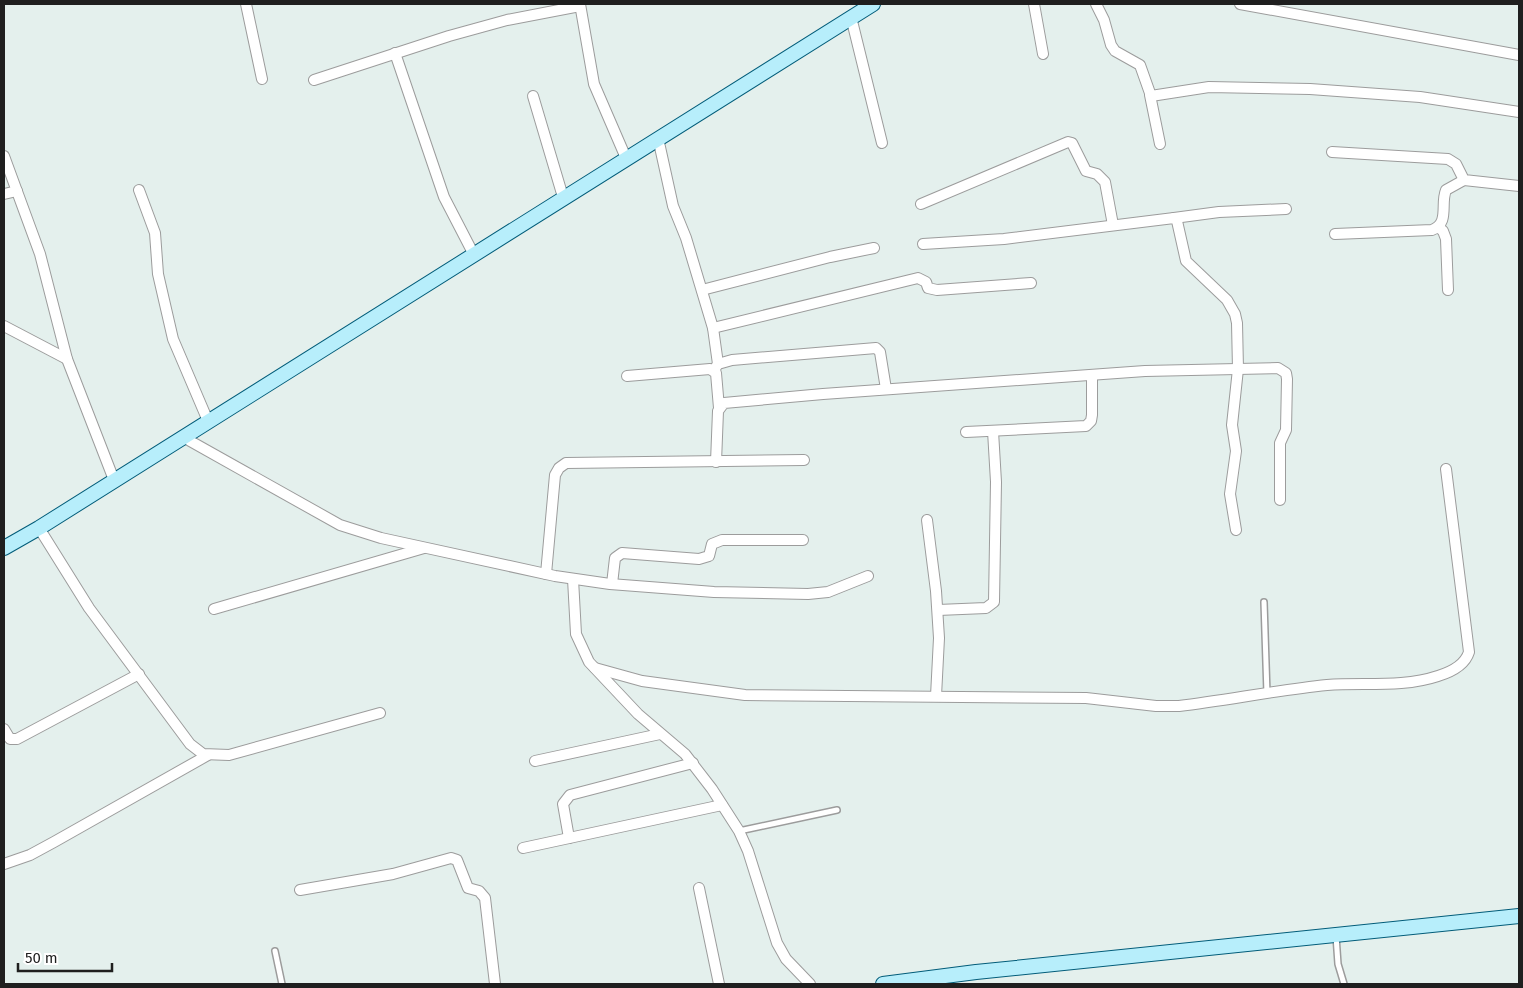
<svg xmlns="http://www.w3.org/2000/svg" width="1523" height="988" viewBox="0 0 1523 988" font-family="'Fira Sans',sans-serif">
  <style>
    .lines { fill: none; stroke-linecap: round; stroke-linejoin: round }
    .service-casing { stroke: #9c9c9c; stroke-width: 8 }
    .minor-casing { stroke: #9c9c9c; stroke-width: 12 }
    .secondary-casing { stroke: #025c79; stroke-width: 16 }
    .service { stroke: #fff; stroke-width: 5 }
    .minor { stroke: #fff; stroke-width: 10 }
    .secondary { stroke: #b7eefb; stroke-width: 14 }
  </style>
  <rect width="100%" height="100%" fill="#e4f0ed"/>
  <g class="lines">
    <g class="service-casing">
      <g id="service">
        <path d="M 1264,602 L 1267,694"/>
        <path d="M 739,831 L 837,810"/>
        <path d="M 1336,936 L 1338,964 L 1344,984"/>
        <path d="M 275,951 L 282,984"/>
      </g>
    </g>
    <g class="minor-casing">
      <g id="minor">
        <path d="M 246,4 L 262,79"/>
        <path d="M 580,4 L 594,84 L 626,158"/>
        <path d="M 1034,4 L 1043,54"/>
        <path d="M 1096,4 L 1104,20 L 1111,45 L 1115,51 L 1140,65 L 1151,96 L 1209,87 L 1310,89 L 1420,97 L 1519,112"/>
        <path d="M 1240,4 L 1519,55"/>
        <path d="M 851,17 L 882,143"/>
        <path d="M 395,53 L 444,197 L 473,253"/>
        <path d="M 314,80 L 449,36 L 507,20 L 580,6"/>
        <path d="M 1150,95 L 1160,144"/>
        <path d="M 533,96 L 563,197"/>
        <path d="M 658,138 L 673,206 L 686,238 L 713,328 L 718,364"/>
        <path d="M 1332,152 L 1448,159 L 1456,164 L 1464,180 L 1519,186"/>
        <path d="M 4,156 L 40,254 L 67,359 L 114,480"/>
        <path d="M 139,190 L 155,233 L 158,274 L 173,339 L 208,421"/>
        <path d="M 4,194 L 17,191"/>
        <path d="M 921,204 L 1068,142 L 1072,143 L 1086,171 L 1097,174 L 1105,182 L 1113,225"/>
        <path d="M 1174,218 L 1219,212 L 1286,209"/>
        <path d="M 1438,227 L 1443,231 L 1446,239 L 1448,290"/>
        <path d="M 1335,234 L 1432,230 C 1450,223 1440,204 1446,190 L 1464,180"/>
        <path d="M 923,244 L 1004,239 L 1174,218 L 1177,221 L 1186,261 L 1227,300 L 1235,314 L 1237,323 L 1238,369 L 1232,425 L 1236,451 L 1230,494 L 1236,530"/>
        <path d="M 702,290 L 830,257 L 874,248"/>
        <path d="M 4,326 L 67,359"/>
        <path d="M 713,328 L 918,278 L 926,282 L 928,288 L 937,290 L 1031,283"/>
        <path d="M 714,370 L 718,364 L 732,360 L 876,348 L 880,352 L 886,389"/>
        <path d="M 627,376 L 710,369 L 716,373 L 719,408"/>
        <path d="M 966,432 L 1086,426 L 1091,421 L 1092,415 L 1092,376"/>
        <path d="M 183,437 L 340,525 L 381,538 L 555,576 L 610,584 L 714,592 L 808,594 L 828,592 L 868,576"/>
        <path d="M 716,462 L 718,411 L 724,403 L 823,394 L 1145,371 L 1278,368 L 1286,373 L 1287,379 L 1286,430 L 1280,443 L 1280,500"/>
        <path d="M 927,520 L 936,591 L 939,638 L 936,696"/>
        <path d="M 39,528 L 89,608 L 190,744 L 203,754 L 229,755 L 380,713"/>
        <path d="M 546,574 L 555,475 L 559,468 L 566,463 L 804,460"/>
        <path d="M 573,579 L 576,634 L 589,662 L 638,714 L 685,754 L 712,789 L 739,831 L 748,851 L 777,943 L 786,959 L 810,984"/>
        <path d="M 612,584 L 615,558 L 622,553 L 699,559 L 709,556 L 712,544 L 722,540 L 803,540"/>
        <path d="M 214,609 L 424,548"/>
        <path d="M 938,610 L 986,608 L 994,602 L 996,482 L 993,431"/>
        <path d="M 595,668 L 642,681 L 745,695 L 1086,698 L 1156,706 L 1179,706 C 1228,700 1278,690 1327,685 C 1363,682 1402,688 1438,676 C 1451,672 1465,665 1469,652 L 1446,469"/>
        <path d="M 4,729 L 10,739 L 17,739 L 139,674"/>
        <path d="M 535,761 L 660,734"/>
        <path d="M 569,838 L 563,804 L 570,795 L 693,763"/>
        <path d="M 523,848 L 722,805"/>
        <path d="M 4,864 L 30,855 L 54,842 L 208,755"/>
        <path d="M 699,888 L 719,984"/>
        <path d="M 300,890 L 393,874 L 451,858 L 457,860 L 468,888 L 479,891 L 485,898 L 495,984"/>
      </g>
    </g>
    <g class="secondary-casing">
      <g id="secondary">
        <path d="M 4,548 L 39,528 L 873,4"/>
        <path d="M 883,984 L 976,972 L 1519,916"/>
      </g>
    </g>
    <use href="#service" class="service"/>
    <use href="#minor" class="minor"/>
    <use href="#secondary" class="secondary"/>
  </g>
  <rect width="1523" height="988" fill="none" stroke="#1f1f1f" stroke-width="10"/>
  <path d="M18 963v8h94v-8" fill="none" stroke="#1f1f1f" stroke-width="2.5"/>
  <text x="25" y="963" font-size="15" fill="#1f1f1f" stroke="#ffffff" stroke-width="4" paint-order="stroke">50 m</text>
</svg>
